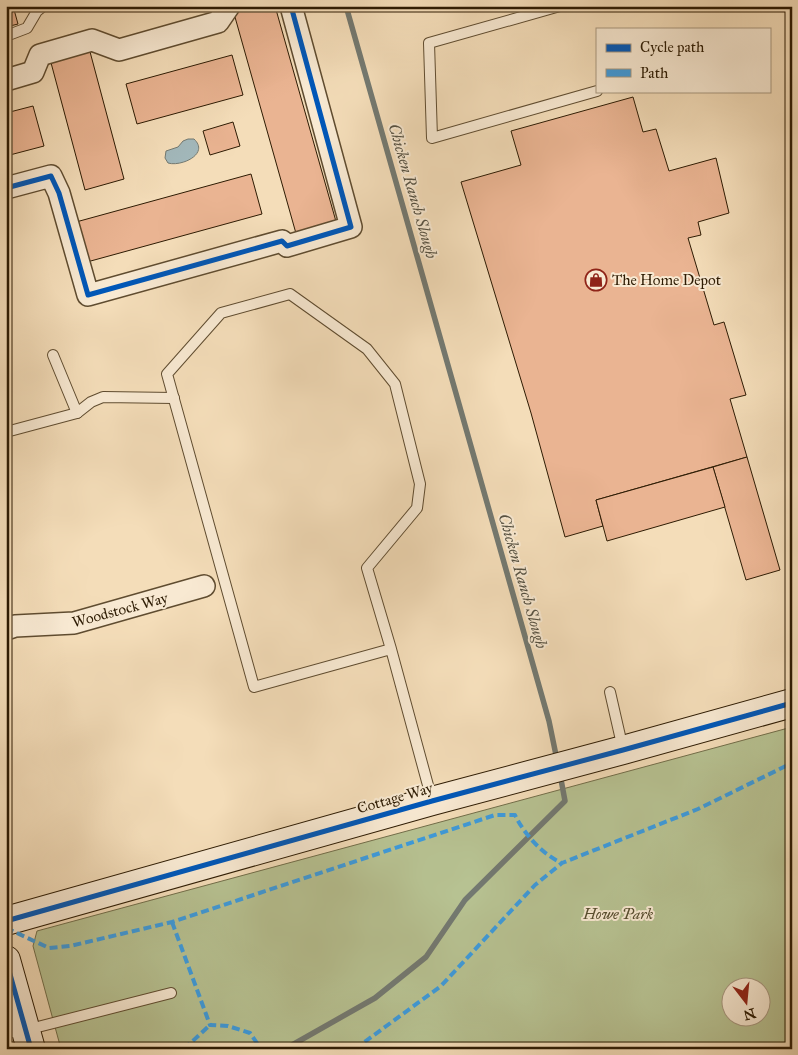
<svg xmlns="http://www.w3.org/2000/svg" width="798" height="1055" viewBox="0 0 798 1055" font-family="'IM FELL Great Primer',serif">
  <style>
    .green { fill: #b7c292; stroke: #726e4a; fill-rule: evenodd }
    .water { fill: #a2b8bb; stroke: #737971 }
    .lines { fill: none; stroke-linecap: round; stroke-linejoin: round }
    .stream { stroke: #737971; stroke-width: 5.5 }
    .building { fill: #eab492; stroke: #2d1b03 }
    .lane-casing { stroke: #5f4c30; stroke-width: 12 }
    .street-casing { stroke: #5f4c30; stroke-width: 24 }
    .secondary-casing { stroke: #2d1b03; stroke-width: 30 }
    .lane { stroke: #f8e9d2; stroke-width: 10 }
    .street { stroke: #f8e9d2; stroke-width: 21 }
    .secondary { stroke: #f8e9d2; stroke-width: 28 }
    .quiet { stroke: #3d9bdd; stroke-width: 4; stroke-dasharray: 8 4; stroke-linecap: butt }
    .cycleway-casing { stroke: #f8e9d2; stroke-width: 8 }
    .cycleway { stroke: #0057b8; stroke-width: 5 }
    .labels { text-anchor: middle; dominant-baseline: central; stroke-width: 4; stroke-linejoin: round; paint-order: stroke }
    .poi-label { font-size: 15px; fill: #2d1b03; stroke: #f8e9d2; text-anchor: start }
    .street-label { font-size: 15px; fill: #2d1b03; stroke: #f8e9d2 }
    .park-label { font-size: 15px; font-style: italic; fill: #564d2e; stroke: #f8e9d2 }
    .water-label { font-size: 16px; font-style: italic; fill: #565243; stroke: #f8e9d2 }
  </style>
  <rect width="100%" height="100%" fill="#f4ddb9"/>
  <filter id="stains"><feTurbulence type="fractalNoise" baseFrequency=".004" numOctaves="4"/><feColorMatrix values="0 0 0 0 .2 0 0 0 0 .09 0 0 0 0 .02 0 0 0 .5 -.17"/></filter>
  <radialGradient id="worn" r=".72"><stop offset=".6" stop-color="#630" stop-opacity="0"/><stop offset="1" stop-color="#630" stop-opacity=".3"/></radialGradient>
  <path class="green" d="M 792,727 L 792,1049 L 61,1049 L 33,946 L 37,931 ZM 730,988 L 760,988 L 760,1018 L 730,1018 Z"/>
  <path class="water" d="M 188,139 L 194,139 C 210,154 181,167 168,163 L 165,158 L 166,151 L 178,147 L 183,141 Z"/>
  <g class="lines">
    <g class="stream">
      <path d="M 346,6 L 549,721 L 557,760"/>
      <path d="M 285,1049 L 375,998 L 426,957 L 465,900 L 565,801 L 560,774"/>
    </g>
  </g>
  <g class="building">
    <path d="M 6,6 L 13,6 L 18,24 L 6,27 Z"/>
    <path d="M 245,6 L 275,6 L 337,225 L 297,237 L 233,10 Z"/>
    <path d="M 89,48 L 124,179 L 85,190 L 50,59 Z"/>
    <path d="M 232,55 L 243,95 L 137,124 L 126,84 Z"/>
    <path d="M 633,97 L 643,132 L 656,129 L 669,171 L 716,158 L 729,213 L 698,222 L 701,235 L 688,238 L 714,325 L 724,322 L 746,395 L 730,399 L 747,457 L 596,500 L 603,526 L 565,537 L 531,413 L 461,182 L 521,165 L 511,131 Z"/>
    <path d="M 33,106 L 44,146 L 6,156 L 6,113 Z"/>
    <path d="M 233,122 L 240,146 L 210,155 L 203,131 Z"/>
    <path d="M 251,174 L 262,214 L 87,262 L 76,222 Z"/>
    <path d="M 747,457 L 780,570 L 746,580 L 713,467 Z"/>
    <path d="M 713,467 L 725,507 L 607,541 L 596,500 Z"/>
  </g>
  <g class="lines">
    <g class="lane-casing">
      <g id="lane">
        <path d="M 560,6 L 429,43 L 432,138 L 597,91"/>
        <path d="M 6,36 L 27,28 L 37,11 L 42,7"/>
        <path d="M 53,355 L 77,413"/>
        <path d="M 6,432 L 77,413 L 91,402 L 103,397 L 174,398"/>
        <path d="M 391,649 L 254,687 L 167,374 L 221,313 L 290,294 L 367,349 L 395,384 L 420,484 L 417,508 L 367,568 L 391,649 L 432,800"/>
        <path d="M 610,692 L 623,749"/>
        <path d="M 6,1033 L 26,1030 L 171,993"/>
      </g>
    </g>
    <g class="street-casing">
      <g id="street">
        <path d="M 6,80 L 33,72 L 40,55 L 92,40 L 119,50 L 218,22 L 229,6"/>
        <path d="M 6,188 L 51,176 L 59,193 L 88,295 L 282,241 L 287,246 L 351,227 L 291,6"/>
        <path d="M 6,629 L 15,626 L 74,623 L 204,586"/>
      </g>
    </g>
    <g class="secondary-casing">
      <g id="secondary">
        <path d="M 6,921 L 432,801 L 623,750 L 792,703"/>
        <path d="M 6,960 L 31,1049"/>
      </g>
    </g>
    <use href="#lane" class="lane"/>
    <use href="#street" class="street"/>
    <use href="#secondary" class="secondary"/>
    <g class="quiet">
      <path d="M 172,922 L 210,1025 L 228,1026 L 250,1033 L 261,1049"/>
      <path d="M 6,928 L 49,948 L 70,946 L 172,922 L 495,815 L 515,815 C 524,834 543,855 562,863"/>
      <path d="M 184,1049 L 210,1025"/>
      <path d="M 355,1049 L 441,986 L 535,885 L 562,863 L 698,809 L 792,763"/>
    </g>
    <g class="cycleway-casing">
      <g id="cycleway">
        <path d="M 6,188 L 51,176 L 59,193 L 88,295 L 282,241 L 287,246 L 351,227 L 291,6"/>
        <path d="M 6,921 L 432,801 L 623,750 L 792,703"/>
        <path d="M 6,960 L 31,1049"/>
      </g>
    </g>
    <use href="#cycleway" class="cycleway"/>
  </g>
  <defs>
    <g id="shop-ring" transform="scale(1.125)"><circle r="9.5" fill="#f8e9d2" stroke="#8f2418" stroke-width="1.5"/><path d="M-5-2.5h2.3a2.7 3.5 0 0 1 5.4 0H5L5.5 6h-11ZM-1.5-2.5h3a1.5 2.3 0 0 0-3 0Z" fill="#8f2418"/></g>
  </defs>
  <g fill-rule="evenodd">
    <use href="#shop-ring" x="596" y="280"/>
  </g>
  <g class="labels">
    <g class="poi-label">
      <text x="612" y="280">The Home Depot</text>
    </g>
    <g class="street-label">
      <text transform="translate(120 610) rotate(-15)">Woodstock Way</text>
      <text transform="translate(395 798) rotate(-16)">Cottage Way</text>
    </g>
    <g class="park-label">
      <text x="618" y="914">Howe Park</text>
    </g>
    <g class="water-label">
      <text transform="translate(413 191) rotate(74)">Chicken Ranch Slough</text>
      <text transform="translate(523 581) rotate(74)">Chicken Ranch Slough</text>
    </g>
  </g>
  <rect width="798" height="1055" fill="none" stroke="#f4ddb9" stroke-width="25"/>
  <rect x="8" y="8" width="783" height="1040" fill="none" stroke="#2d1b03" stroke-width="2.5"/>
  <rect x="12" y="12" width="773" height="1030" fill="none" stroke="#2d1b03"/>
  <rect x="596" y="28" width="175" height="65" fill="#f8e9d2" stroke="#a7977f"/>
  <rect x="606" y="44" width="25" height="8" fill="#0057b8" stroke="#a7977f"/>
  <text x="640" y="52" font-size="15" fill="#2d1b03">Cycle path</text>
  <rect x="606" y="69" width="25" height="8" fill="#3d9bdd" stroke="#a7977f"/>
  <text x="640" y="78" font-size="15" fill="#2d1b03">Path</text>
  <g transform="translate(746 1002) rotate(164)"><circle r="24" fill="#f8e9d2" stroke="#a7977f"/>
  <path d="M0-4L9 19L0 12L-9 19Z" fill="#8f2418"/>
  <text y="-8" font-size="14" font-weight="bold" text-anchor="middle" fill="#2d1b03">N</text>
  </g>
  <rect width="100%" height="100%" filter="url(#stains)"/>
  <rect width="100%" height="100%" fill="url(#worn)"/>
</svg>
